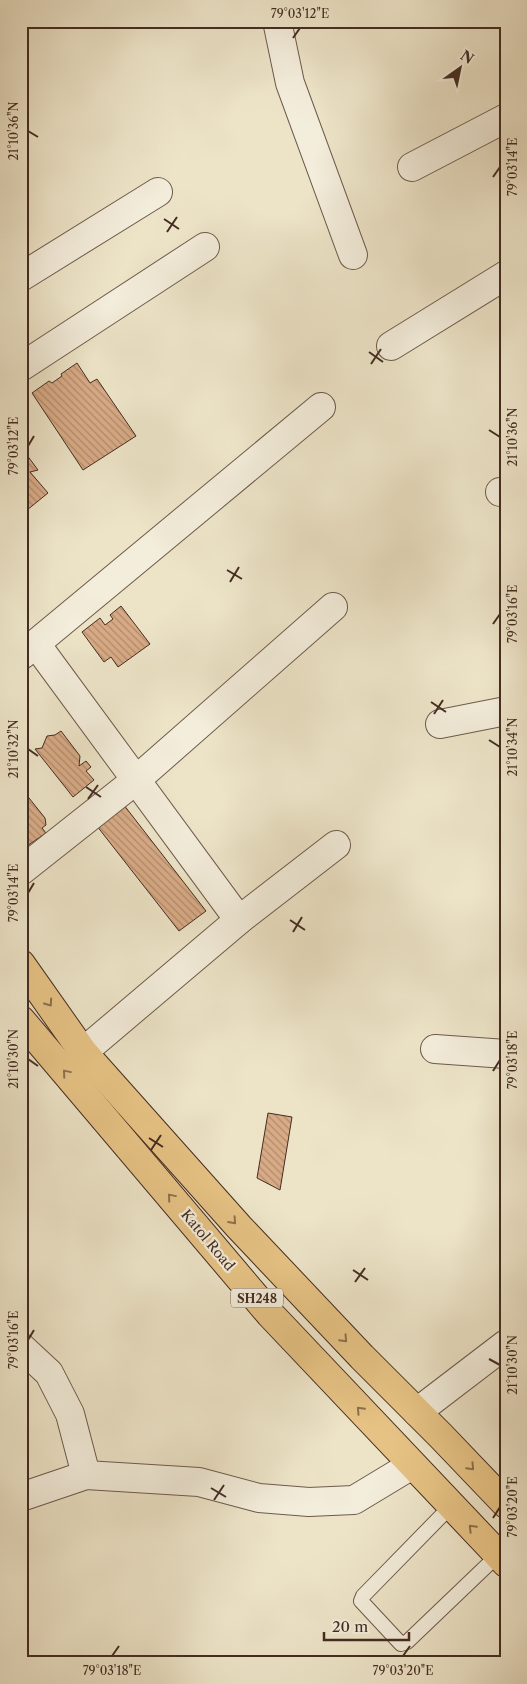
<svg xmlns="http://www.w3.org/2000/svg" width="527" height="1684" viewBox="0 0 527 1684" font-family="'Libre Caslon Text',serif">
  <style>
    .building { fill: url(#building-back-hatch); stroke: #442c22 }
    .lines { fill: none; stroke-linecap: round; stroke-linejoin: round }
    .service-casing { stroke: #6e5a4c; stroke-width: 16 }
    .minor-casing { stroke: #6e5a4c; stroke-width: 30 }
    .primary-casing { stroke: #442c22; stroke-width: 30 }
    .service { stroke: #f3eddb; stroke-width: 14 }
    .minor { stroke: #f3eddb; stroke-width: 28 }
    .primary { stroke: #e6c284; stroke-width: 28 }
    .oneway { stroke: #8d704e }
    .ticks { fill: none; stroke: #442c22; stroke-width: 2 }
    .labels { text-anchor: middle; dominant-baseline: central; stroke-width: 4.5; stroke-linejoin: round; paint-order: stroke }
    .shield { fill: #f3eddb; stroke: #78665a; stroke-width: 1 }
    .shield-label { font-size: 12px; font-weight: bold; fill: #442c22 }
    .street-label { font-size: 14px; fill: #442c22; stroke: #f3eddb }
    .neatline { fill: none; stroke: #442c22; stroke-width: 2 }
    .ticks-label { font-size: 12px; text-anchor: middle; fill: #442c22 }
  </style>
  <defs>
    <pattern id="building-back-hatch" width="6" height="6" patternUnits="userSpaceOnUse" patternTransform="scale(1.25)"><rect width="6" height="6" fill="#d8ab86"/><path d="M-1 5l2 2M0 0l6 6M5-1l2 2" fill="none" stroke="#b18b6d"/></pattern>
  </defs>
  <rect width="100%" height="100%" fill="#ede4c8"/>
  <filter id="stains"><feTurbulence type="fractalNoise" baseFrequency=".004" numOctaves="4"/><feColorMatrix values="0 0 0 0 .2 0 0 0 0 .09 0 0 0 0 .02 0 0 0 .5 -.17"/></filter>
  <radialGradient id="worn" r=".72"><stop offset=".6" stop-color="#630" stop-opacity="0"/><stop offset="1" stop-color="#630" stop-opacity=".3"/></radialGradient>
  <g class="building">
    <path d="M 77,363 L 90,383 L 97,379 L 136,436 L 83,470 L 32,393 L 49,381 L 52,383 L 62,376 L 61,374 Z"/>
    <path d="M 21,447 L 38,470 L 30,472 L 48,493 L 27,510 L 21,502 Z"/>
    <path d="M 121,606 L 150,644 L 118,667 L 111,657 L 104,662 L 82,632 L 100,618 L 105,625 L 113,619 L 110,615 Z"/>
    <path d="M 61,731 L 80,756 L 79,766 L 86,761 L 91,767 L 86,771 L 94,780 L 73,797 L 35,749 L 42,748 L 47,736 L 55,735 Z"/>
    <path d="M 21,788 L 45,818 L 46,825 L 42,828 L 46,833 L 21,850 Z"/>
    <path d="M 120,800 L 206,911 L 179,931 L 93,821 Z"/>
    <path d="M 268,1113 L 292,1117 L 280,1190 L 257,1178 Z"/>
  </g>
  <g class="lines">
    <g class="service-casing">
      <path id="service" d="M 451,1506 L 363,1596 L 361,1601 L 401,1644 L 407,1642 L 498,1555"/>
    </g>
    <g class="minor-casing">
      <g id="minor">
        <path d="M 277,21 L 290,83 L 353,255"/>
        <path d="M 412,167 L 506,118"/>
        <path d="M 21,277 L 158,192"/>
        <path d="M 391,346 L 506,275"/>
        <path d="M 21,367 L 205,247"/>
        <path d="M 500,492 L 506,492"/>
        <path d="M 36,644 L 239,920 L 336,845"/>
        <path d="M 22,655 L 321,407"/>
        <path d="M 440,724 L 506,711"/>
        <path d="M 21,871 L 136,780 L 333,607"/>
        <path d="M 435,1049 L 506,1054"/>
        <path d="M 83,1052 L 239,920"/>
        <path d="M 21,1347 L 49,1373 L 70,1414 L 86,1475"/>
        <path d="M 417,1412 L 506,1344"/>
        <path d="M 21,1497 L 86,1475 L 199,1482 L 259,1498 L 309,1502 L 354,1500 L 412,1465"/>
      </g>
    </g>
    <g class="primary-casing">
      <g id="primary">
        <path d="M 21,964 L 83,1052 L 239,1227 L 362,1357 L 441,1436 L 506,1504"/>
        <path d="M 21,1020 L 270,1314 L 506,1563"/>
      </g>
    </g>
    <use href="#service" class="service"/>
    <use href="#minor" class="minor"/>
    <use href="#primary" class="primary"/>
  </g>
  <defs><path id="oneway-chevron" d="M-2-3.5L2.5 0L-2 3.5" fill="none" stroke-width="1.6" stroke-linecap="round" stroke-linejoin="round" transform="scale(1.25)"/></defs>
  <g class="oneway">
    <use href="#oneway-chevron" transform="translate(49 1003) rotate(55)"/>
    <use href="#oneway-chevron" transform="translate(66 1073) rotate(-130)"/>
    <use href="#oneway-chevron" transform="translate(171 1197) rotate(-130)"/>
    <use href="#oneway-chevron" transform="translate(233 1221) rotate(48)"/>
    <use href="#oneway-chevron" transform="translate(344 1339) rotate(47)"/>
    <use href="#oneway-chevron" transform="translate(360 1410) rotate(-133)"/>
    <use href="#oneway-chevron" transform="translate(471 1467) rotate(46)"/>
    <use href="#oneway-chevron" transform="translate(472 1528) rotate(-134)"/>
  </g>
  <path class="ticks" d="M 293,38 L 300,28M 28,131 L 38,137M 493,177 L 500,167M 164,219 L 179,229M 167,232 L 177,217M 369,352 L 383,362M 371,364 L 381,349M 489,430 L 500,437M 28,446 L 34,436M 227,570 L 242,579M 230,582 L 239,567M 493,624 L 500,614M 431,702 L 446,712M 434,714 L 443,700M 489,740 L 500,747M 28,749 L 38,756M 86,787 L 101,797M 88,799 L 98,785M 28,893 L 34,883M 290,920 L 305,930M 293,932 L 302,917M 28,1059 L 38,1066M 493,1071 L 500,1060M 149,1138 L 163,1147M 151,1150 L 161,1135M 353,1270 L 368,1280M 355,1282 L 365,1268M 28,1340 L 34,1330M 489,1359 L 500,1365M 211,1488 L 226,1497M 214,1500 L 224,1485M 493,1518 L 500,1507M 112,1656 L 119,1646M 403,1656 L 410,1646"/>
  <g class="labels">
    <rect class="shield" x="231" y="1288.5" width="52" height="19" rx="4"/>
    <g class="shield-label">
      <text x="257" y="1298">SH248</text>
    </g>
    <g class="street-label">
      <text transform="translate(208 1240) rotate(50)">Katol Road</text>
    </g>
  </g>
  <rect width="527" height="1684" fill="none" stroke="#ede4c8" stroke-width="55"/>
  <g transform="translate(460 68) rotate(33)" stroke="#f3eddb" stroke-width="4" paint-order="stroke">
  <path d="M0-4L9 19L0 12L-9 19Z" fill="#442c22"/>
  <text y="-8" font-size="14" font-weight="bold" text-anchor="middle" fill="#442c22">N</text>
  </g>
  <path d="M324 1632v8h85v-8" fill="none" stroke="#442c22" stroke-width="2.5"/>
  <text x="332" y="1632" font-size="15" fill="#442c22" stroke="#f3eddb" stroke-width="4" paint-order="stroke">20 m</text>
  <rect x="28" y="28" width="472" height="1628" class="neatline"/>
  <g class="ticks-label">
    <text x="300" y="18">79°03'12"E</text>
    <text transform="translate(14 131) rotate(-90)" y="4">21°10'36"N</text>
    <text transform="translate(513 167) rotate(-90)" y="4">79°03'14"E</text>
    <text transform="translate(513 437) rotate(-90)" y="4">21°10'36"N</text>
    <text transform="translate(14 446) rotate(-90)" y="4">79°03'12"E</text>
    <text transform="translate(513 614) rotate(-90)" y="4">79°03'16"E</text>
    <text transform="translate(513 747) rotate(-90)" y="4">21°10'34"N</text>
    <text transform="translate(14 749) rotate(-90)" y="4">21°10'32"N</text>
    <text transform="translate(14 893) rotate(-90)" y="4">79°03'14"E</text>
    <text transform="translate(14 1059) rotate(-90)" y="4">21°10'30"N</text>
    <text transform="translate(513 1060) rotate(-90)" y="4">79°03'18"E</text>
    <text transform="translate(14 1340) rotate(-90)" y="4">79°03'16"E</text>
    <text transform="translate(513 1365) rotate(-90)" y="4">21°10'30"N</text>
    <text transform="translate(513 1507) rotate(-90)" y="4">79°03'20"E</text>
    <text x="112" y="1675">79°03'18"E</text>
    <text x="403" y="1675">79°03'20"E</text>
  </g>
  <rect width="100%" height="100%" filter="url(#stains)"/>
  <rect width="100%" height="100%" fill="url(#worn)"/>
</svg>
